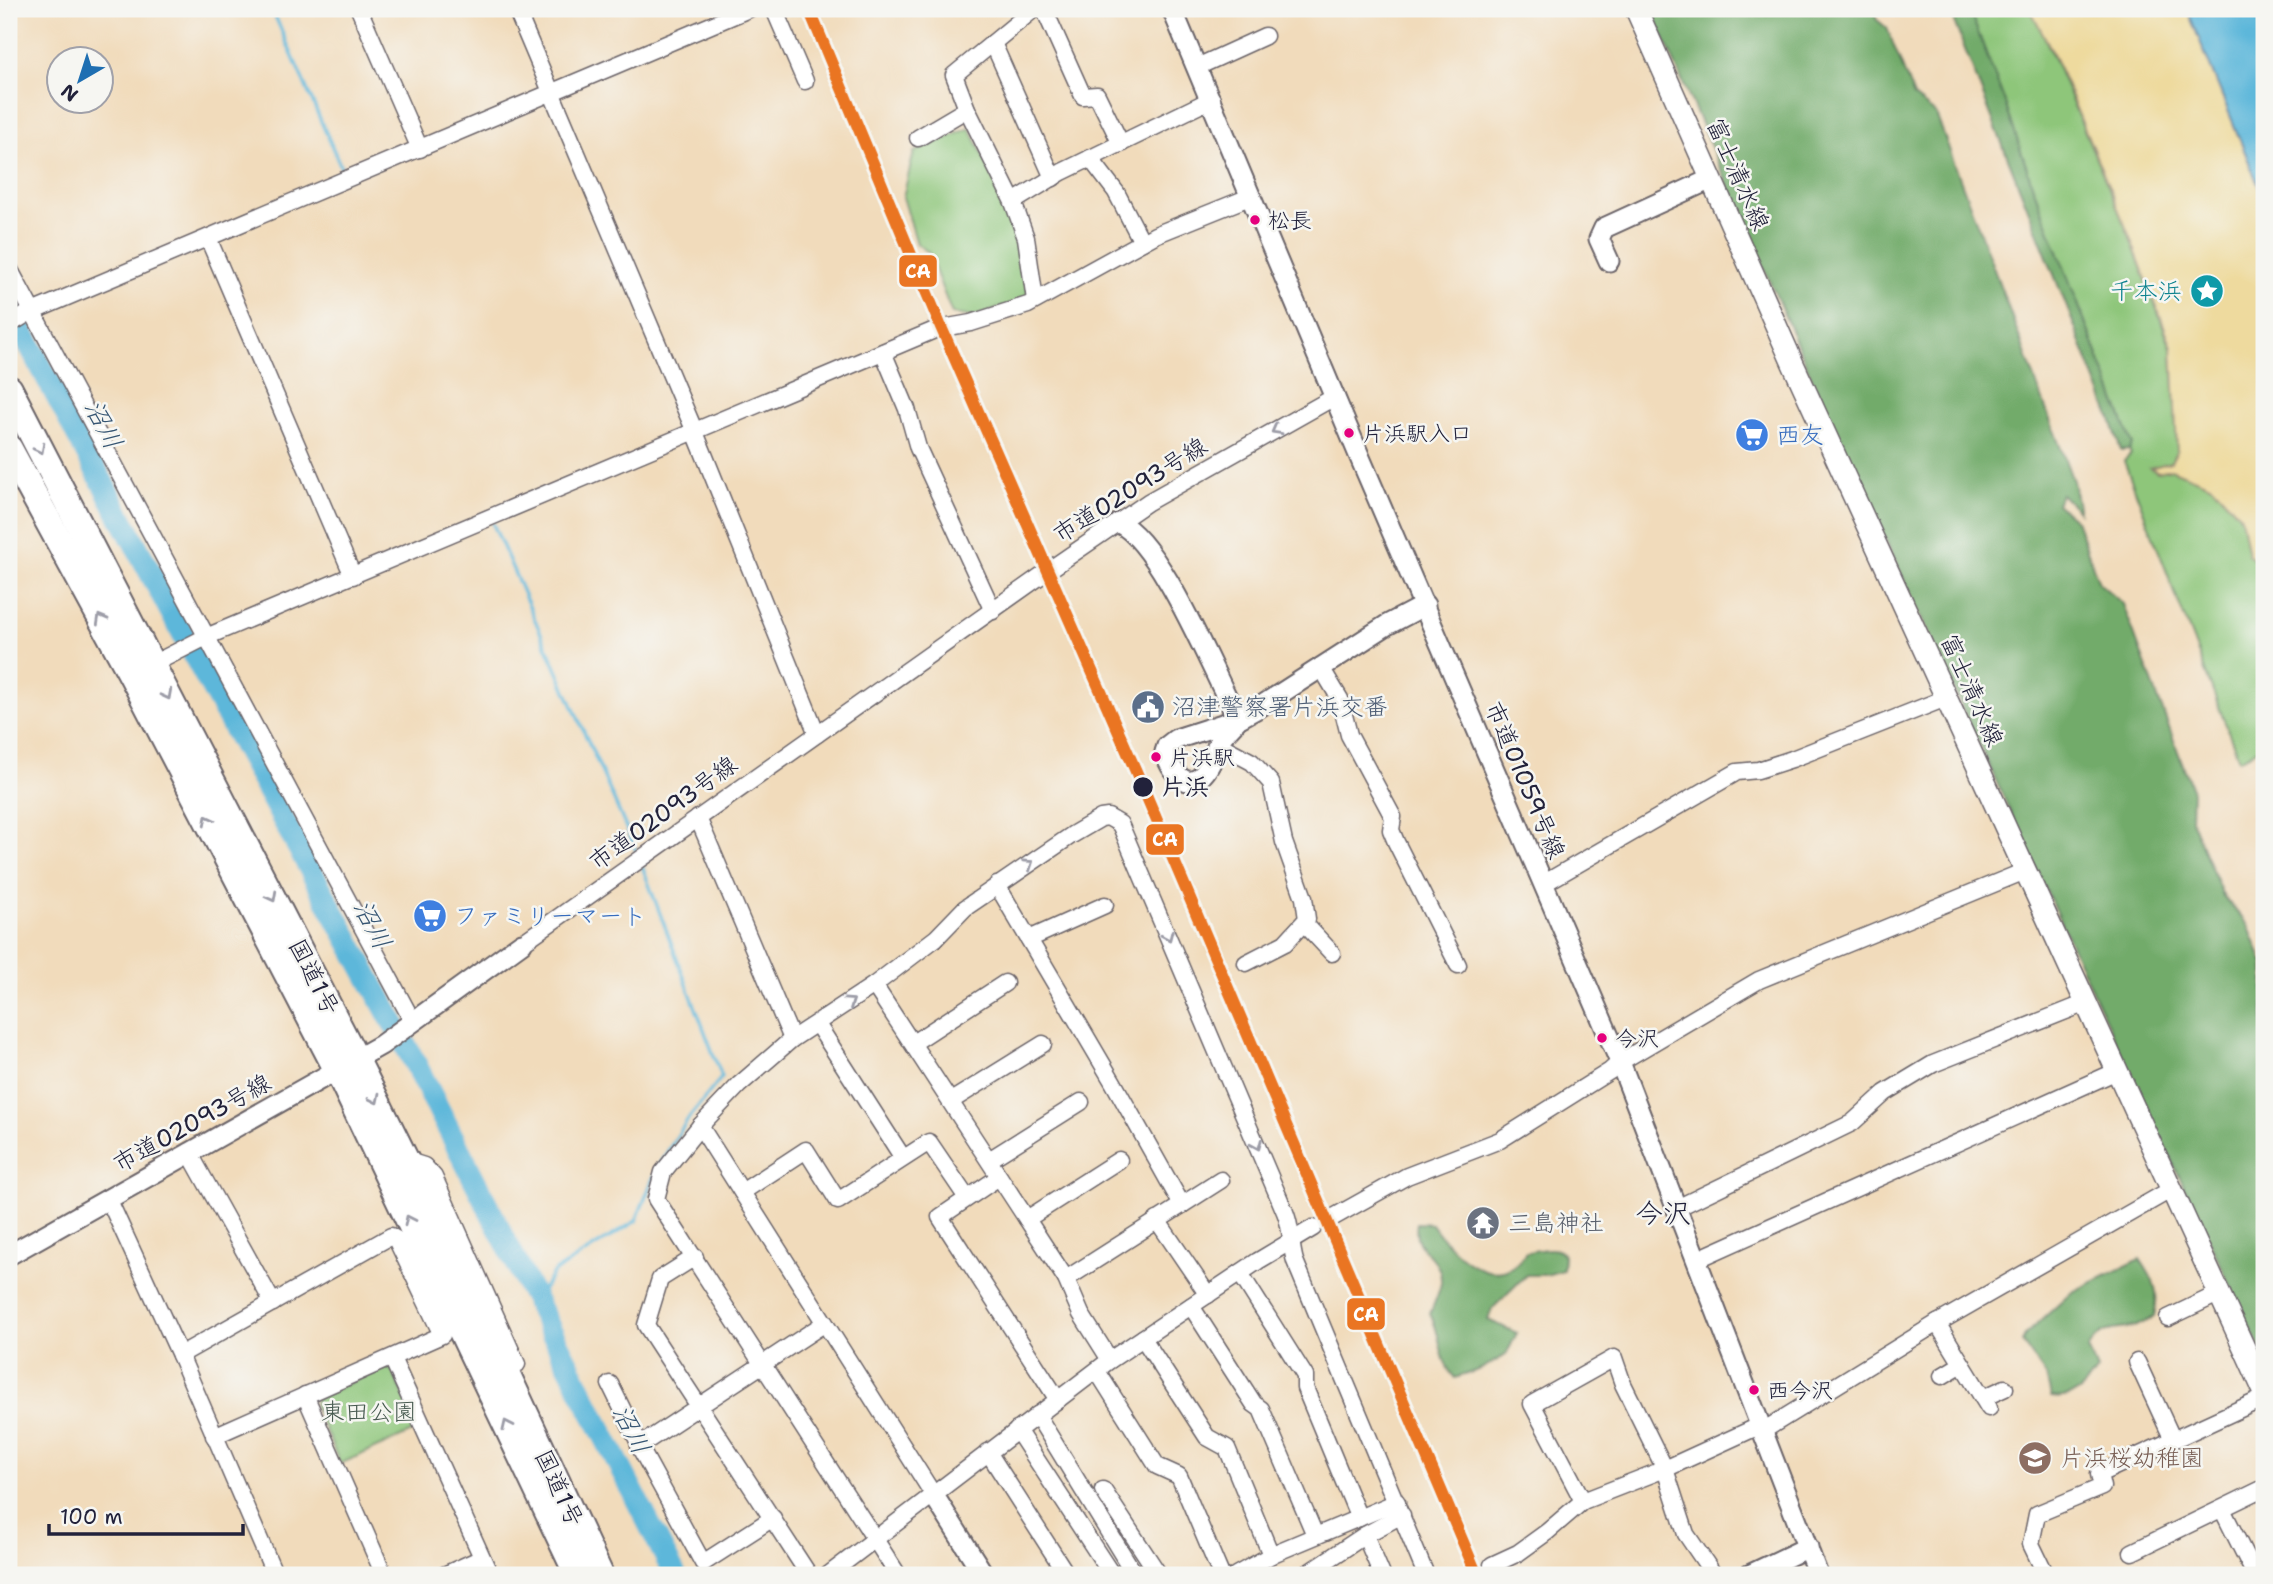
<svg xmlns="http://www.w3.org/2000/svg" width="2273" height="1584" viewBox="0 0 2273 1584" font-family="'Shantell Sans','Klee One',sans-serif">
  <style>
    .green { fill: #8ec67a; stroke: #58745a; stroke-width: 2 }
    .forest { fill: #72ab6a; stroke: #4a6652; stroke-width: 2 }
    .sand { fill: #eeda9e; stroke: #887e6c; stroke-width: 2 }
    .water { fill: #5db7da; stroke: #406c8a; stroke-width: 2 }
    .lines { fill: none; stroke-linecap: round; stroke-linejoin: round }
    .stream { stroke: #5db7da; stroke-width: 3.5 }
    .river { stroke: #5db7da; stroke-width: 23 }
    .minor-casing { stroke: #6a6368; stroke-width: 19 }
    .tertiary-casing { stroke: #6a6368; stroke-width: 23 }
    .secondary-casing { stroke: #6a6368; stroke-width: 24 }
    .trunk-casing { stroke: #6a6368; stroke-width: 30 }
    .minor { stroke: #fff; stroke-width: 16 }
    .tertiary { stroke: #fff; stroke-width: 19 }
    .secondary { stroke: #fff; stroke-width: 21 }
    .trunk { stroke: #fff; stroke-width: 26 }
    .rail-1-casing { stroke: #f6f6f2; stroke-width: 18 }
    .rail-1 { stroke: #ea7522; stroke-width: 12 }
    .oneway { stroke: #9c9ca7 }
    .bus-dot { fill: #e5007d; stroke: #f6f6f2; stroke-width: 2.5 }
    .stop-dot { fill: #22223b; stroke: #f6f6f2; stroke-width: 2.5 }
    .labels { text-anchor: middle; dominant-baseline: central; stroke-width: 5; stroke-linejoin: round; paint-order: stroke }
    .bus-label { font-size: 22px; fill: #22223b; stroke: #f6f6f2; text-anchor: start }
    .street-label { font-size: 24px; fill: #22223b; stroke: #f6f6f2 }
    .culture-label { font-size: 24px; fill: #0d838f; stroke: #f6f6f2; text-anchor: end }
    .shop-label { font-size: 24px; fill: #366cbe; stroke: #f6f6f2; text-anchor: start }
    .service-label { font-size: 24px; fill: #4e5e75; stroke: #f6f6f2; text-anchor: start }
    .stop-label { font-size: 24px; font-weight: bold; fill: #22223b; stroke: #f6f6f2; text-anchor: start }
    .worship-label { font-size: 24px; fill: #5b616d; stroke: #f6f6f2; text-anchor: start }
    .park-label { font-size: 24px; fill: #485b51; stroke: #f6f6f2 }
    .education-label { font-size: 24px; fill: #785e54; stroke: #f6f6f2; text-anchor: start }
    .water-label { font-size: 26px; font-style: italic; fill: #375673; stroke: #f6f6f2 }
    .quarter-label { font-size: 28px; fill: #22223b; stroke: #f6f6f2 }
    .line-badge { stroke: #f6f6f2; stroke-width: 2.5 }
    .badge-label { font-size: 19px; text-anchor: middle; font-weight: bold; fill: #fff }
  </style>
  <rect width="100%" height="100%" fill="#f6f6f2"/>
  <filter id="ink" filterUnits="userSpaceOnUse"><feTurbulence type="fractalNoise" baseFrequency=".0143" numOctaves="2"/><feDisplacementMap in="SourceGraphic" scale="14" xChannelSelector="R" yChannelSelector="G"/><feConvolveMatrix kernelMatrix="1 2 1 2 8 2 1 2 1" color-interpolation-filters="sRGB"/></filter>
  <filter id="wash" filterUnits="userSpaceOnUse"><feTurbulence type="fractalNoise" baseFrequency=".00686" numOctaves="4" result="noise"/><feDisplacementMap in="SourceGraphic" scale="28" xChannelSelector="R" yChannelSelector="G"/><feGaussianBlur stdDeviation="1.57" result="paint"/><feColorMatrix in="noise" values="0 0 0 0 0 0 0 0 0 0 0 0 0 0 0 0 0 1.4 0 .05"/><feComposite in="paint" operator="in"/></filter>
  <g filter="url(#wash)">
    <rect width="100%" height="100%" fill="#f1dbbb"/>
    <g class="green">
      <path d="M 1969,9 L 2030,9 L 2037,19 L 2129,235 L 2172,350 L 2177,450 L 2171,462 L 2150,468 L 2158,472 L 2171,469 L 2213,486 L 2241,517 L 2248,554 L 2264,569 L 2264,706 L 2261,712 L 2264,719 L 2264,746 L 2239,759 L 2124,461 L 2131,454 L 2129,450 L 2132,444 L 2033,187 L 2004,100 Z"/>
      <path d="M 970,128 L 1009,210 L 1020,241 L 1029,298 L 974,317 L 952,314 L 928,252 L 917,244 L 903,197 L 914,152 Z"/>
      <path d="M 385,1367 L 392,1370 L 419,1429 L 340,1464 L 314,1405 L 317,1397 Z"/>
    </g>
    <g class="forest">
      <path d="M 1651,9 L 1877,9 L 1876,19 L 1887,28 L 1914,97 L 1936,114 L 2073,481 L 2079,512 L 2061,494 L 2057,504 L 2076,520 L 2099,583 L 2123,604 L 2192,789 L 2191,820 L 2223,896 L 2248,925 L 2264,964 L 2264,1357 L 2094,995 L 1818,392 Z"/>
      <path d="M 1949,9 L 1969,9 L 2004,100 L 2033,187 L 2132,444 L 2129,450 L 2121,451 L 2111,419 Z"/>
      <path d="M 1417,1223 L 1432,1224 C 1452,1253 1497,1298 1526,1252 C 1538,1251 1555,1244 1564,1255 L 1563,1270 L 1546,1275 L 1526,1275 L 1492,1309 L 1488,1320 L 1517,1333 L 1506,1355 L 1481,1369 L 1455,1378 C 1438,1360 1442,1335 1430,1314 C 1433,1305 1440,1292 1441,1282 C 1442,1253 1411,1254 1417,1223 Z"/>
      <path d="M 2140,1259 C 2155,1281 2160,1291 2154,1317 C 2148,1320 2140,1325 2133,1327 C 2107,1332 2106,1325 2088,1349 L 2097,1370 C 2085,1388 2075,1400 2051,1397 L 2046,1376 L 2022,1342 L 2026,1334 L 2072,1292 Z"/>
    </g>
    <path class="sand" d="M 2030,9 L 2187,9 L 2264,199 L 2264,569 L 2248,554 L 2241,517 L 2213,486 L 2171,469 L 2158,472 L 2150,468 L 2171,462 L 2177,450 L 2172,347 L 2129,235 L 2052,51 Z"/>
    <path class="water" d="M 2187,9 L 2264,9 L 2264,199 Z"/>
    <g class="lines">
      <g class="stream">
        <path d="M 272,9 L 344,174"/>
        <path d="M 493,524 L 638,855"/>
        <path d="M 642,866 L 722,1077 L 690,1116 L 657,1168"/>
        <path d="M 535,1302 L 554,1272 L 636,1221 L 654,1176"/>
      </g>
      <path class="river" d="M 9,306 L 186,640 L 414,1061 L 675,1575"/>
    </g>
  </g>
  <g filter="url(#ink)">
    <g class="lines">
      <g class="minor-casing">
        <g id="minor">
          <path d="M 359,9 L 420,149"/>
          <path d="M 516,9 L 695,432 L 817,734"/>
          <path d="M 774,9 L 805,81"/>
          <path d="M 1044,9 L 1083,96 L 1097,95 L 1121,144"/>
          <path d="M 993,43 L 1053,178"/>
          <path d="M 1197,67 L 1265,36"/>
          <path d="M 918,138 L 967,109"/>
          <path d="M 1090,158 L 1116,192 L 1142,242"/>
          <path d="M 1013,202 L 967,109 L 954,75 L 1034,9"/>
          <path d="M 208,238 L 353,576"/>
          <path d="M 9,268 L 413,1022"/>
          <path d="M 1035,300 L 1026,238 L 1013,202 L 1062,172 L 1212,99"/>
          <path d="M 9,325 L 27,314 L 749,9"/>
          <path d="M 883,352 L 907,409 L 918,448 L 993,611"/>
          <path d="M 151,665 L 206,637 L 937,329 L 971,323 L 1028,305 L 1155,235 L 1252,196"/>
          <path d="M 1322,669 L 1340,699 L 1349,735 L 1393,817 L 1391,830 L 1396,842 L 1458,965"/>
          <path d="M 1218,744 L 1252,762 L 1271,783 L 1284,842 L 1304,898 L 1307,919 L 1285,943 L 1246,963"/>
          <path d="M 698,818 L 792,1039"/>
          <path d="M 1543,884 L 1737,772 L 1758,770 L 1792,759 L 1946,698"/>
          <path d="M 997,885 L 1113,1082 L 1182,1205"/>
          <path d="M 1304,923 L 1332,953"/>
          <path d="M 1029,939 L 1105,905"/>
          <path d="M 522,943 L 1049,570 L 1148,502 L 1336,396"/>
          <path d="M 874,985 L 1066,1279 L 1081,1314 L 1110,1360"/>
          <path d="M 817,1024 L 903,1158"/>
          <path d="M 913,1043 L 1005,983"/>
          <path d="M 951,1101 L 1043,1044"/>
          <path d="M 700,1126 L 933,1494"/>
          <path d="M 189,1152 L 273,1303"/>
          <path d="M 405,1160 L 424,1166 L 434,1177 L 517,1364"/>
          <path d="M 989,1160 L 1081,1102"/>
          <path d="M 999,1177 L 940,1217 L 1058,1400"/>
          <path d="M 742,1192 L 806,1150 L 838,1201 L 929,1142 L 967,1198"/>
          <path d="M 108,1198 L 180,1355 L 275,1575"/>
          <path d="M 1675,1209 L 1852,1123 L 1885,1093 L 1933,1064 L 2086,1003"/>
          <path d="M 1332,1218 L 1407,1176 L 1500,1140 L 1610,1071 L 1620,1062 L 1759,980 L 2025,871"/>
          <path d="M 1027,1219 L 1119,1160"/>
          <path d="M 1157,1220 L 1208,1295"/>
          <path d="M 695,1257 L 660,1279 L 646,1325 L 809,1575"/>
          <path d="M 1696,1260 L 2117,1071"/>
          <path d="M 1240,1273 L 1305,1376 L 1305,1388 L 1359,1518"/>
          <path d="M 1066,1279 L 1221,1180"/>
          <path d="M 1191,1306 L 1254,1404 L 1261,1409 L 1315,1535"/>
          <path d="M 2168,1318 L 2220,1293"/>
          <path d="M 1937,1323 L 1989,1408"/>
          <path d="M 1143,1338 L 1207,1437 L 1227,1448 L 1271,1555"/>
          <path d="M 180,1355 L 391,1236 L 396,1239 L 442,1335 L 214,1436"/>
          <path d="M 392,1358 L 490,1575"/>
          <path d="M 2137,1362 L 2173,1440"/>
          <path d="M 1097,1371 L 1157,1466 L 1179,1476 L 1221,1575"/>
          <path d="M 1942,1376 L 1962,1364"/>
          <path d="M 610,1384 L 640,1445"/>
          <path d="M 305,1395 L 384,1575"/>
          <path d="M 1983,1398 L 2005,1388"/>
          <path d="M 1037,1415 L 1135,1575"/>
          <path d="M 1017,1430 L 1112,1575"/>
          <path d="M 1761,1432 L 1934,1325 L 2172,1189"/>
          <path d="M 988,1452 L 1067,1575"/>
          <path d="M 1103,1490 L 1159,1575"/>
          <path d="M 1583,1501 L 1532,1404 L 1614,1358 L 1623,1384 L 1665,1469 L 1686,1534 L 1714,1575"/>
          <path d="M 2222,1509 L 2255,1575"/>
          <path d="M 773,1518 L 703,1563 L 639,1446 L 825,1323"/>
          <path d="M 1365,1535 L 1382,1575"/>
          <path d="M 2132,1552 L 2264,1488"/>
          <path d="M 1492,1565 L 1518,1553 L 1547,1532 L 1583,1501 L 1665,1469 L 1759,1426"/>
          <path d="M 444,1575 L 482,1558"/>
          <path d="M 828,1575 L 1110,1360 L 1258,1261 L 1313,1228"/>
          <path d="M 898,1575 L 656,1199 L 663,1172 L 700,1126 L 739,1085 L 792,1039 L 874,985 L 936,938 L 965,908 L 1072,835 L 1101,818 L 1108,817 L 1120,824 L 1123,831 L 1285,1212 C 1292,1228 1290,1244 1295,1261 L 1426,1575"/>
          <path d="M 1236,1575 L 1275,1553 L 1397,1502"/>
          <path d="M 1305,1575 L 1365,1535 L 1402,1515"/>
          <path d="M 2046,1575 L 2031,1544 L 2037,1514 L 2102,1487 L 2099,1474 L 2264,1398"/>
        </g>
      </g>
      <g class="tertiary-casing">
        <g id="tertiary">
          <path d="M 1172,9 L 1361,460 L 1620,1062 L 1818,1575"/>
          <path d="M 1609,261 L 1599,239 L 1604,228 L 1711,179"/>
          <path d="M 1119,523 C 1162,544 1213,674 1238,719"/>
          <path d="M 1238,719 C 1232,726 1224,733 1220,740 C 1215,749 1214,758 1209,766 C 1191,797 1172,775 1165,752 L 1167,746 L 1176,739 L 1238,719 L 1258,708 L 1387,625 L 1425,605"/>
          <path d="M 9,1255 L 381,1045 L 522,943"/>
          <path d="M 933,1494 L 984,1575"/>
          <path d="M 1749,1575 L 1808,1547"/>
        </g>
      </g>
      <g class="secondary-casing">
        <path id="secondary" d="M 1636,9 L 1794,366 L 2264,1391"/>
      </g>
      <g class="trunk-casing">
        <g id="trunk">
          <path d="M 9,389 L 355,1058 L 434,1218 L 600,1575"/>
          <path d="M 9,449 L 132,675 L 337,1069 L 578,1575"/>
        </g>
      </g>
      <use href="#minor" class="minor"/>
      <use href="#tertiary" class="tertiary"/>
      <use href="#secondary" class="secondary"/>
      <use href="#trunk" class="trunk"/>
      <g class="rail-1-casing">
        <path id="rail-1" d="M 809,9 L 941,327 L 1138,776 L 1477,1575"/>
      </g>
      <use href="#rail-1" class="rail-1"/>
    </g>
    <defs><path id="oneway-chevron" d="M-2-3.5L2.5 0L-2 3.5" fill="none" stroke-width="1.6" stroke-linecap="round" stroke-linejoin="round" transform="scale(1.75)"/></defs>
    <g class="oneway">
      <use href="#oneway-chevron" transform="translate(1276 430) rotate(151)"/>
      <use href="#oneway-chevron" transform="translate(40 449) rotate(63)"/>
      <use href="#oneway-chevron" transform="translate(101 619) rotate(-119)"/>
      <use href="#oneway-chevron" transform="translate(167 695) rotate(62)"/>
      <use href="#oneway-chevron" transform="translate(208 820) rotate(-118)"/>
      <use href="#oneway-chevron" transform="translate(1029 864) rotate(-34)"/>
      <use href="#oneway-chevron" transform="translate(272 897) rotate(62)"/>
      <use href="#oneway-chevron" transform="translate(1168 936) rotate(67)"/>
      <use href="#oneway-chevron" transform="translate(850 1002) rotate(-34)"/>
      <use href="#oneway-chevron" transform="translate(375 1099) rotate(64)"/>
      <use href="#oneway-chevron" transform="translate(1257 1145) rotate(67)"/>
      <use href="#oneway-chevron" transform="translate(409 1220) rotate(-116)"/>
      <use href="#oneway-chevron" transform="translate(507 1425) rotate(-115)"/>
    </g>
  </g>
  <defs>
    <g id="sight-disc" transform="scale(1.75)"><circle r="9.5" fill="#0f9aa8" stroke="#f6f6f2"/><path d="M0-6L1.8-2.2L6-1.7L2.9 1.2L3.7 5.4L0 3.3L-3.7 5.4L-2.9 1.2L-6-1.7L-1.8-2.2Z" fill="#fff"/></g>
    <g id="supermarket-disc" transform="scale(1.75)"><circle r="9.5" fill="#3f7fe0" stroke="#f6f6f2"/><path d="M-6-5.5h2.5l.6 2H6L4.5 2H-2.5L-4.4-4H-6ZM-1.5 3.2a1.3 1.3 0 1 0 .1 0ZM3 3.2a1.3 1.3 0 1 0 .1 0Z" fill="#fff"/></g>
    <g id="civic-disc" transform="scale(1.75)"><circle r="9.5" fill="#5c6f8a" stroke="#f6f6f2"/><path d="M-.6-6.5H3V-4.5H.6V-3L4-1V1h2V6H-6V1h2V-1L-.6-3ZM-1.2 2.5V6h2.4V2.5Z" fill="#fff"/></g>
    <g id="temple-disc" transform="scale(1.75)"><circle r="9.5" fill="#6b7280" stroke="#f6f6f2"/><path d="M0-6L5-2H3V0L6.5 2.5H4V6H1.5V3h-3V6H-4V2.5H-6.5L-3 0V-2H-5Z" fill="#fff"/></g>
    <g id="school-disc" transform="scale(1.75)"><circle r="9.5" fill="#8d6e63" stroke="#f6f6f2"/><path d="M0-5L7-2L0 1L-7-2ZM-4 1L0 2.5L4 1V4Q0 6-4 4Z" fill="#fff"/></g>
  </defs>
  <g fill-rule="evenodd">
    <use href="#sight-disc" x="2207" y="291"/>
    <use href="#supermarket-disc" x="1752" y="435"/>
    <use href="#civic-disc" x="1148" y="707"/>
    <use href="#supermarket-disc" x="430" y="916"/>
    <use href="#temple-disc" x="1483" y="1223"/>
    <use href="#school-disc" x="2035" y="1458"/>
  </g>
  <g class="bus-dot">
    <circle cx="1255" cy="220" r="6"/>
    <circle cx="1349" cy="433" r="6"/>
    <circle cx="1156" cy="757" r="6"/>
    <circle cx="1602" cy="1038" r="6"/>
    <circle cx="1754" cy="1390" r="6"/>
  </g>
  <circle class="stop-dot" cx="1143" cy="787" r="11"/>
  <g class="labels">
    <g class="bus-label">
      <text x="1268" y="220">松長</text>
      <text x="1362" y="433">片浜駅入口</text>
      <text x="1169" y="757">片浜駅</text>
      <text x="1615" y="1038">今沢</text>
      <text x="1767" y="1390">西今沢</text>
    </g>
    <g class="street-label">
      <text transform="translate(1738 174) rotate(66)">富士清水線</text>
      <text transform="translate(1130 490) rotate(-32)">市道02093号線</text>
      <text transform="translate(1972 690) rotate(66)">富士清水線</text>
      <text transform="translate(1525 780) rotate(67)">市道01059号線</text>
      <text transform="translate(663 813) rotate(-36)">市道02093号線</text>
      <text transform="translate(314 977) rotate(63)">国道1号</text>
      <text transform="translate(192 1123) rotate(-29)">市道02093号線</text>
      <text transform="translate(559 1488) rotate(65)">国道1号</text>
    </g>
    <g class="culture-label">
      <text x="2182" y="291">千本浜</text>
    </g>
    <g class="shop-label">
      <text x="1776" y="435">西友</text>
      <text x="454" y="916">ファミリーマート</text>
    </g>
    <g class="service-label">
      <text x="1172" y="707">沼津警察署片浜交番</text>
    </g>
    <g class="stop-label">
      <text x="1161" y="787">片浜</text>
    </g>
    <g class="worship-label">
      <text x="1508" y="1223">三島神社</text>
    </g>
    <g class="park-label">
      <text x="369" y="1412">東田公園</text>
    </g>
    <g class="education-label">
      <text x="2060" y="1458">片浜桜幼稚園</text>
    </g>
    <g class="water-label">
      <text transform="translate(104 424) rotate(62)">沼川</text>
      <text transform="translate(373 924) rotate(62)">沼川</text>
      <text transform="translate(632 1429) rotate(63)">沼川</text>
    </g>
    <g class="quarter-label">
      <text x="1663" y="1213">今沢</text>
    </g>
  </g>
  <g class="line-badge">
    <rect x="898" y="254" width="40" height="34" rx="7" fill="#ea7522"/>
    <rect x="1145" y="823" width="40" height="33" rx="7" fill="#ea7522"/>
    <rect x="1346" y="1297" width="40" height="34" rx="7" fill="#ea7522"/>
  </g>
  <g class="badge-label">
    <text x="918" y="278">CA</text>
    <text x="1165" y="846">CA</text>
    <text x="1366" y="1321">CA</text>
  </g>
  <rect width="2273" height="1584" fill="none" stroke="#f6f6f2" stroke-width="35"/>
  <g transform="translate(80 80) rotate(219)"><circle r="33" fill="#f6f6f2" stroke="#a1a1a9" stroke-width="2"/>
  <path d="M0-5L12 26L0 18L-12 26Z" fill="#1f6fb2"/>
  <text y="-10" font-size="19" font-weight="bold" text-anchor="middle" fill="#22223b">N</text>
  </g>
  <path d="M49 1524v10h194v-10" fill="none" stroke="#22223b" stroke-width="3.5"/>
  <text x="60" y="1524" font-size="21" fill="#22223b" stroke="#f6f6f2" stroke-width="5" paint-order="stroke">100 m</text>
</svg>
